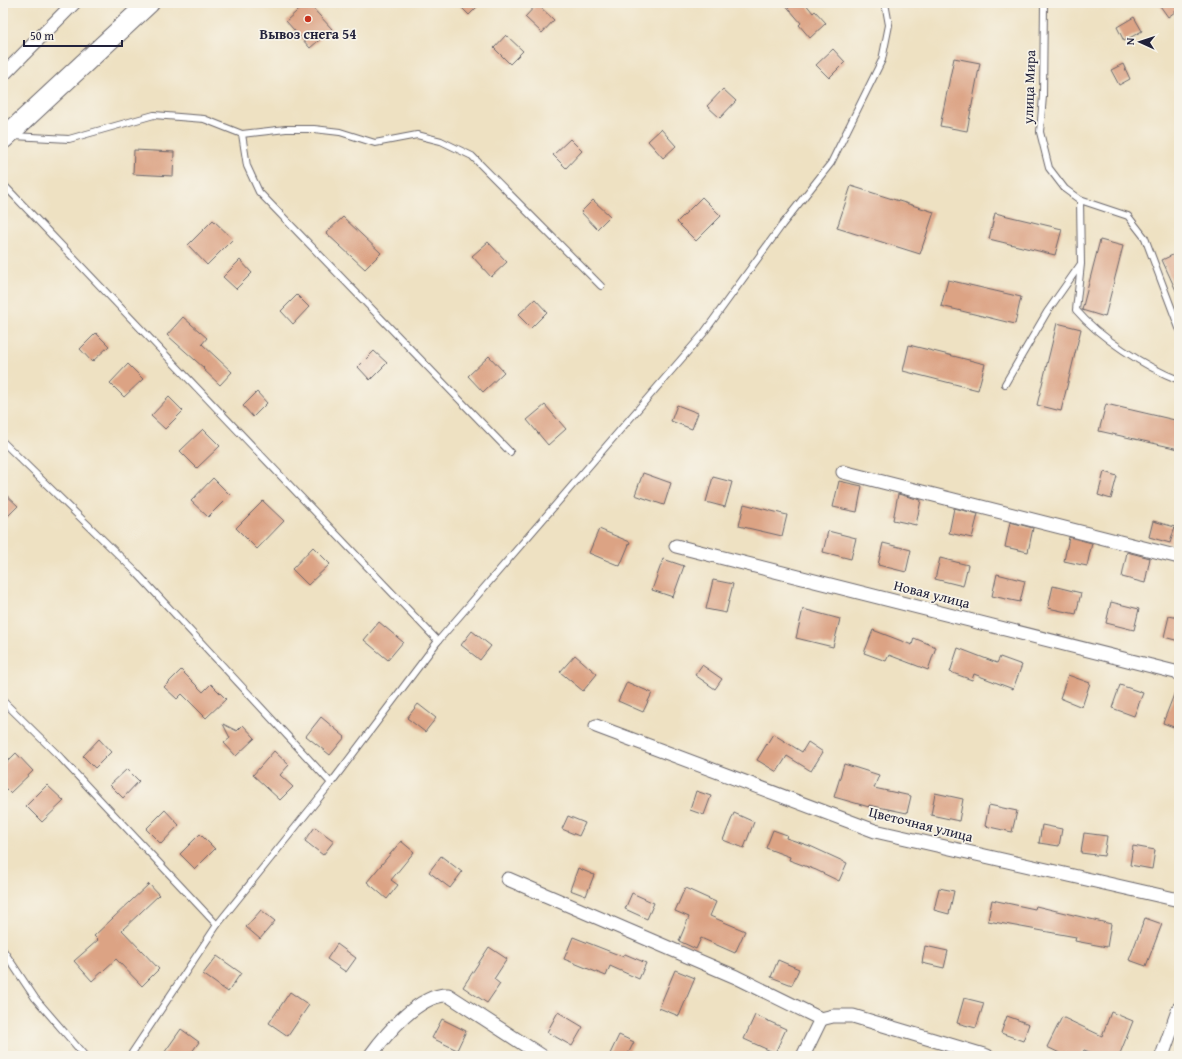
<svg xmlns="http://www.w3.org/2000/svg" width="1182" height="1059" viewBox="0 0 1182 1059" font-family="'Gentium Book Plus',serif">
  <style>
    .building { fill: #dca384 }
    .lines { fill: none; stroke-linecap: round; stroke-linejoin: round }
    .lane-casing { stroke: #69656a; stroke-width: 8 }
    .street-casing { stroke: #69656a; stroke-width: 15 }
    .primary-casing { stroke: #69656a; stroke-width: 22 }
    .lane { stroke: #fff; stroke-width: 6 }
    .street { stroke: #fff; stroke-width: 13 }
    .primary { stroke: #fff; stroke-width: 20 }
    .poi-dot { fill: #c8321e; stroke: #f7f3e8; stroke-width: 1.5 }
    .labels { text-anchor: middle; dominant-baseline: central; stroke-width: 3.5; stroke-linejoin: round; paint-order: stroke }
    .poi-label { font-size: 14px; font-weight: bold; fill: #22223b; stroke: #f7f3e8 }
    .street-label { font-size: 14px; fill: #22223b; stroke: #f7f3e8 }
  </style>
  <rect width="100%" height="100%" fill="#f7f3e8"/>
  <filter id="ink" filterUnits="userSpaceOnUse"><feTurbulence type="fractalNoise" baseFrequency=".025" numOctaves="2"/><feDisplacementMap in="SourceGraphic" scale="8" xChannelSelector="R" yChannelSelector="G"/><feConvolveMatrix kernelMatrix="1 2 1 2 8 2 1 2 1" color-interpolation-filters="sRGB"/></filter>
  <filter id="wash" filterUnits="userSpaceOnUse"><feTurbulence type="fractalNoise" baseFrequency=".012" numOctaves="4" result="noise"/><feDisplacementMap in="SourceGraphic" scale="16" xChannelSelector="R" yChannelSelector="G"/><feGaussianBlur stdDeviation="0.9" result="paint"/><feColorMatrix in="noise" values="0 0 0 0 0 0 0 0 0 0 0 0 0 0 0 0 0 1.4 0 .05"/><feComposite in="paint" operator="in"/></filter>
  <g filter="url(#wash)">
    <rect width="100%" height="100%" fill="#eee1c2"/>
    <g id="blocks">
      <g class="building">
        <path d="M 306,3 L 308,3 L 332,29 L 310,48 L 286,21 Z"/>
        <path d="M 457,3 L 481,3 L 469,15 Z"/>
        <path d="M 784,3 L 805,3 L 813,13 L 815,11 L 826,23 L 810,38 L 799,25 L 801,23 Z"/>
        <path d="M 1158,3 L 1179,3 L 1179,9 L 1168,17 Z"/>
        <path d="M 537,4 L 554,20 L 542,33 L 525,17 Z"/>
        <path d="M 1134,17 L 1142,31 L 1124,41 L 1117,27 Z"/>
        <path d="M 506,35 L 523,51 L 510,64 L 494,48 Z"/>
        <path d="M 833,49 L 845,62 L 829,78 L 816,65 Z"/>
        <path d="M 954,58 L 980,63 L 967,131 L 940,126 Z"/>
        <path d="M 1123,64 L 1130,79 L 1119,85 L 1111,70 Z"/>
        <path d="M 723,89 L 736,101 L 720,118 L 707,106 Z"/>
        <path d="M 661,129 L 676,146 L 663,158 L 648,141 Z"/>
        <path d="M 570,139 L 582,151 L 566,168 L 553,155 Z"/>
        <path d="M 134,150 L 174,152 L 173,176 L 133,174 Z"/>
        <path d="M 851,186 L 934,212 L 920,254 L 837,228 Z"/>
        <path d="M 702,197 L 721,216 L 696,241 L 677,222 Z"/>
        <path d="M 593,200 L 610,216 L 597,229 L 581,212 Z"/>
        <path d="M 995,213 L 1062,229 L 1055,255 L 989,239 Z"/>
        <path d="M 343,217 L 381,253 L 365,269 L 326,233 Z"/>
        <path d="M 213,220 L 233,239 L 207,265 L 188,245 Z"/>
        <path d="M 1100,240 L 1123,246 L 1105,317 L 1082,310 Z"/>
        <path d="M 488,242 L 507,262 L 491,277 L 472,256 Z"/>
        <path d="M 1179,252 L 1179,297 L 1162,260 Z"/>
        <path d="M 240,260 L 252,273 L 236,289 L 223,277 Z"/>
        <path d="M 948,280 L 1021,297 L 1015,324 L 941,306 Z"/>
        <path d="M 297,295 L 309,307 L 293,324 L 281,311 Z"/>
        <path d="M 535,299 L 547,312 L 531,328 L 518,315 Z"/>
        <path d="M 183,317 L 207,338 L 202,344 L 232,372 L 220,385 L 203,369 L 204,368 L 167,335 Z"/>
        <path d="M 1057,323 L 1081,329 L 1061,411 L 1037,405 Z"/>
        <path d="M 96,333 L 109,346 L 92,362 L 80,349 Z"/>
        <path d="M 909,345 L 985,364 L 978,390 L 903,371 Z"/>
        <path d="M 374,351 L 387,363 L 370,380 L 358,367 Z"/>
        <path d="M 489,356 L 504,372 L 483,392 L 468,376 Z"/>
        <path d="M 128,364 L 143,379 L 124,397 L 110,383 Z"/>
        <path d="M 257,392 L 267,403 L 253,417 L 243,406 Z"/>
        <path d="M 169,397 L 183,411 L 165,429 L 151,416 Z"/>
        <path d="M 1106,404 L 1179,421 L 1179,449 L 1099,431 Z"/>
        <path d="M 545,405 L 566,429 L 548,445 L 527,420 Z"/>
        <path d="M 677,405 L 698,413 L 692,429 L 671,421 Z"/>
        <path d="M 203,429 L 220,446 L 197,468 L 180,451 Z"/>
        <path d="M 1104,472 L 1117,476 L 1111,499 L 1098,495 Z"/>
        <path d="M 643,473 L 671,483 L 664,505 L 635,495 Z"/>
        <path d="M 713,477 L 732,482 L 725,507 L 706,502 Z"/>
        <path d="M 213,478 L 230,495 L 208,517 L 191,501 Z"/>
        <path d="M 839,481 L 862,486 L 857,512 L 833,507 Z"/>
        <path d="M 3,492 L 18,506 L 3,521 Z"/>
        <path d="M 898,494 L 921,500 L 916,525 L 893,520 Z"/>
        <path d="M 263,501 L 284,521 L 257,549 L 236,528 Z"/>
        <path d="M 744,504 L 787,515 L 782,536 L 739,526 Z"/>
        <path d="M 954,508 L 978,514 L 972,538 L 949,533 Z"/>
        <path d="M 1153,521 L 1175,527 L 1170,543 L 1149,537 Z"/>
        <path d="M 1010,522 L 1033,528 L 1028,552 L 1005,547 Z"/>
        <path d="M 599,529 L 630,542 L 620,566 L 589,553 Z"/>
        <path d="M 828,531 L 856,538 L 851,559 L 823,552 Z"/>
        <path d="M 1069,537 L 1092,543 L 1087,566 L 1064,561 Z"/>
        <path d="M 883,543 L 911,550 L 906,572 L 878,565 Z"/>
        <path d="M 313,547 L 330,564 L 308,585 L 292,569 Z"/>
        <path d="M 1127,552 L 1150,558 L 1145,583 L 1122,577 Z"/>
        <path d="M 940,558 L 968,565 L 963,586 L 935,579 Z"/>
        <path d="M 663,559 L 684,566 L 673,597 L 652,590 Z"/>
        <path d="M 997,574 L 1025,581 L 1020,602 L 992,596 Z"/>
        <path d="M 713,580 L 733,584 L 726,613 L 706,609 Z"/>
        <path d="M 1053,586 L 1081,593 L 1076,614 L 1048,608 Z"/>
        <path d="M 1111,602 L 1139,609 L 1134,630 L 1106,623 Z"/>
        <path d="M 803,609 L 840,619 L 833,647 L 796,638 Z"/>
        <path d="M 1169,616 L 1179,618 L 1179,641 L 1164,637 Z"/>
        <path d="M 379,622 L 403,642 L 388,660 L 364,640 Z"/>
        <path d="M 873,630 L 912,645 L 914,638 L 936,647 L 928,670 L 889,655 L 886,661 L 864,653 Z"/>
        <path d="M 472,631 L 491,646 L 480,660 L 461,645 Z"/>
        <path d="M 958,648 L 997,663 L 1000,657 L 1022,665 L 1013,689 L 974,674 L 972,680 L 950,672 Z"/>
        <path d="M 575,655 L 597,674 L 583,691 L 560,672 Z"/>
        <path d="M 702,665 L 722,679 L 715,689 L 695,675 Z"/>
        <path d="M 181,670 L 203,692 L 211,684 L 226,699 L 206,718 L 182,694 L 177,699 L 164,687 Z"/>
        <path d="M 1068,675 L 1090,683 L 1082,707 L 1060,698 Z"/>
        <path d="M 627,682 L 652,693 L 643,712 L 618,701 Z"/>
        <path d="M 1178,684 L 1179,684 L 1179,729 L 1163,723 Z"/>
        <path d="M 1120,685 L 1143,693 L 1134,716 L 1112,708 Z"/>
        <path d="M 418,704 L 436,718 L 425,732 L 407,718 Z"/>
        <path d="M 321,717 L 345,737 L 330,755 L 306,736 Z"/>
        <path d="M 223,724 L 237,731 L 243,725 L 255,738 L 236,756 L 224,743 L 230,738 Z"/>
        <path d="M 773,734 L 802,752 L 808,742 L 823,752 L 811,771 L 787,756 L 777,772 L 757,760 Z"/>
        <path d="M 99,739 L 111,752 L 95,768 L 83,756 Z"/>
        <path d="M 274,751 L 289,765 L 280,775 L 293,787 L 280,800 L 253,775 Z"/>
        <path d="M 16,753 L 33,771 L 10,793 L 3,786 L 3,766 Z"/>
        <path d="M 844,764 L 879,775 L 874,788 L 911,796 L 907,813 L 869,805 L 869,807 L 834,797 Z"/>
        <path d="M 127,769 L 139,781 L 123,798 L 110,785 Z"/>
        <path d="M 47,785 L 64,801 L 42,822 L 26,806 Z"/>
        <path d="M 696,791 L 711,796 L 704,815 L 690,810 Z"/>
        <path d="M 935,793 L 963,799 L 959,821 L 931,815 Z"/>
        <path d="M 989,805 L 1017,811 L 1012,832 L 985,826 Z"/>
        <path d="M 165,810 L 179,825 L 161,844 L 146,829 Z"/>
        <path d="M 734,813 L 754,822 L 744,848 L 723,840 Z"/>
        <path d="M 568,816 L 585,823 L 579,836 L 562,829 Z"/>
        <path d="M 1042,825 L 1062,829 L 1059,846 L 1039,843 Z"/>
        <path d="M 315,827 L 334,841 L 323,855 L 305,841 Z"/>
        <path d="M 773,830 L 787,835 L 786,838 L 810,846 L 847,863 L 839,881 L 816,870 L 789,860 L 790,857 L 766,848 Z"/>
        <path d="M 1084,833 L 1107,836 L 1104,856 L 1081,853 Z"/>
        <path d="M 200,834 L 215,849 L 195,869 L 180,854 Z"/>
        <path d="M 401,841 L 414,852 L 391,880 L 398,885 L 387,899 L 367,882 Z"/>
        <path d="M 1133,846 L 1155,850 L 1152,869 L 1130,865 Z"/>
        <path d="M 441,856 L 462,872 L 450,888 L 429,872 Z"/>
        <path d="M 578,868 L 594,875 L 586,896 L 570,890 Z"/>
        <path d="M 149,884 L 159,895 L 122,930 L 159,969 L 142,986 L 116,959 L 92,981 L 74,961 L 98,940 L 94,936 Z"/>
        <path d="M 685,888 L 716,902 L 710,916 L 745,931 L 735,953 L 701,938 L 696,949 L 679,941 L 689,917 L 675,911 Z"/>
        <path d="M 939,888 L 954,891 L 949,914 L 934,910 Z"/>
        <path d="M 632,893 L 654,903 L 647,919 L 625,909 Z"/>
        <path d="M 992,900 L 1035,909 L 1036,906 L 1111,924 L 1107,947 L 1075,941 L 1076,937 L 988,921 Z"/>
        <path d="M 261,910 L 275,921 L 260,939 L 246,927 Z"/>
        <path d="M 1145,918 L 1162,924 L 1146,966 L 1129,960 Z"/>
        <path d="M 573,937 L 624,957 L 625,954 L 646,963 L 639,979 L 610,966 L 606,976 L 564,959 Z"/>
        <path d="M 337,944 L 356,958 L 346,972 L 327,959 Z"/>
        <path d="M 925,946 L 948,951 L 944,968 L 922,963 Z"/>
        <path d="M 489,947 L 507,959 L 494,979 L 500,984 L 487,1003 L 463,987 Z"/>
        <path d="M 217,956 L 241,973 L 228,992 L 203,974 Z"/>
        <path d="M 778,960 L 799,969 L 792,985 L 771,977 Z"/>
        <path d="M 675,970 L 695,978 L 679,1016 L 659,1008 Z"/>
        <path d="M 290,992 L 309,1005 L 288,1036 L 269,1023 Z"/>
        <path d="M 964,998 L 984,1003 L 976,1028 L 957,1023 Z"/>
        <path d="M 558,1012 L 583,1027 L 572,1046 L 547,1032 Z"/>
        <path d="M 1111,1012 L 1133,1021 L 1119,1056 L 1101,1056 L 1084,1050 L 1081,1056 L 1066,1056 L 1047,1047 L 1062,1017 L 1102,1036 Z"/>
        <path d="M 755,1015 L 786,1029 L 775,1053 L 744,1039 Z"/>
        <path d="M 1007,1016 L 1029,1024 L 1023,1041 L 1001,1033 Z"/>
        <path d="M 442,1019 L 466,1031 L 457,1050 L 432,1038 Z"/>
        <path d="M 181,1029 L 199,1042 L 189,1056 L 162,1056 Z"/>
        <path d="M 619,1035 L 634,1042 L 627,1056 L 609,1056 Z"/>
      </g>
    </g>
  </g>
  <g filter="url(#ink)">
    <use href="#blocks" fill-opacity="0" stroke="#69656a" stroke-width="1"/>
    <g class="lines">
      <g class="lane-casing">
        <g id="lane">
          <path d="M 1044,3 L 1043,96 L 1040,132 L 1049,168 L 1065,189 L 1080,200 L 1128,216 L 1145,238 L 1179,328"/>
          <path d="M 242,134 L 286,129 L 314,129 L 340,132 L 375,143 L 417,135 L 441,141 L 472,156 L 601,286"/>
          <path d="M 13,136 L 69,139 L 154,115 L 204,119 L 242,134 L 247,166 L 259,192 L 510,452"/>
          <path d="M 3,184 L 438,641"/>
          <path d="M 1080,200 L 1081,264 L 1076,310 C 1099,337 1145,367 1179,380"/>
          <path d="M 1005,384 L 1047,312 L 1080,265"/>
          <path d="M 3,442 L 135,571 L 331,783"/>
          <path d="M 3,701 L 60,757 L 217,925"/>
          <path d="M 3,950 L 35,998 L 85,1056"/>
          <path d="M 130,1056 L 217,925 L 331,783 L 438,641 L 703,334 L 782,225 L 831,163 L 882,60 L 889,25 L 885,3"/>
        </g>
      </g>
      <g class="street-casing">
        <g id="street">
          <path d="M 3,75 L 74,3"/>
          <path d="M 843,472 L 1179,557"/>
          <path d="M 676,546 L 1179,673"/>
          <path d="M 596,726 L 875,831 L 1179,900"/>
          <path d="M 508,879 L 736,977 L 821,1019 L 833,1016 L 853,1016 L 987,1056"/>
          <path d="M 370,1056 C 386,1034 419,994 448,995 L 542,1056"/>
          <path d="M 803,1056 L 821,1019"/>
          <path d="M 1162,1056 L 1179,1008"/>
        </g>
      </g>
      <g class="primary-casing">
        <path id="primary" d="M 3,139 L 149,3"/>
      </g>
      <use href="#lane" class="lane"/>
      <use href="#street" class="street"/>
      <use href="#primary" class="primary"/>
    </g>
  </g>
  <circle class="poi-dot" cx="308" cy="19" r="4"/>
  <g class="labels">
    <g class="poi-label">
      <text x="308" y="34">Вывоз снега 54</text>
    </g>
    <g class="street-label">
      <text transform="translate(1029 87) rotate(-88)">улица Мира</text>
      <text transform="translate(932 594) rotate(14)">Новая улица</text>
      <text transform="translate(921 824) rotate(14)">Цветочная улица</text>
    </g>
  </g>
  <rect width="1182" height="1059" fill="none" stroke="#f7f3e8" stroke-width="16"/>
  <g transform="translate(1140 42) rotate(273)" stroke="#f7f3e8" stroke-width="3" paint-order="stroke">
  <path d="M0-3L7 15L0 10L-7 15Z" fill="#22223b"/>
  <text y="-6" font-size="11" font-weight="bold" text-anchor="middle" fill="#22223b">N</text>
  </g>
  <path d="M24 40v6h98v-6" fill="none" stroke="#22223b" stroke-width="2"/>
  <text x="30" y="40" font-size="12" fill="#22223b" stroke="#f7f3e8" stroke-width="3" paint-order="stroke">50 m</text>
</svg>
